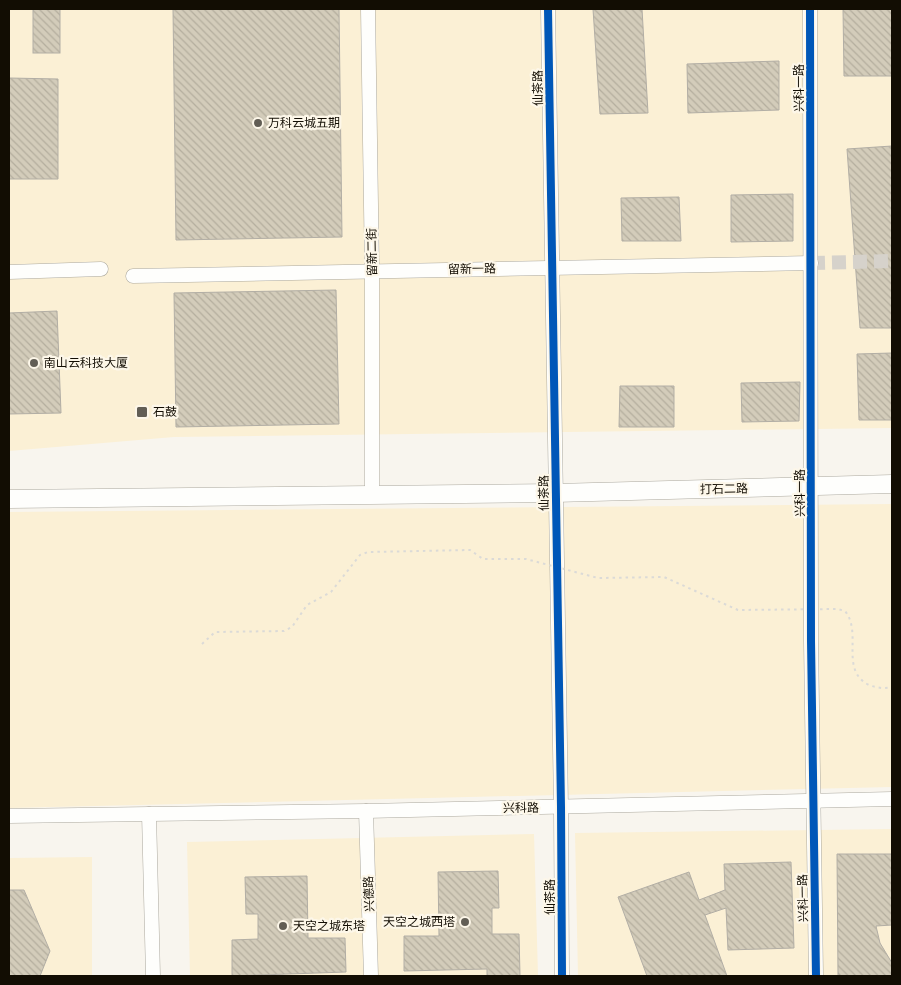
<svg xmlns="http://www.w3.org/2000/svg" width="901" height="985" viewBox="0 0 901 985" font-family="'Asap Condensed','Noto Sans SC',sans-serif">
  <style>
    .built { fill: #fbf0d5 }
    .building { fill: url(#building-back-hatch); stroke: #b2aea5 }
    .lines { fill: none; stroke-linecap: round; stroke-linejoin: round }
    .minor-tunnel { stroke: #d6d2cb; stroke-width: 14; stroke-dasharray: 14 7; stroke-linecap: butt }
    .minor-casing { stroke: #aca99f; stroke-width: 15 }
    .major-casing { stroke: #aca99f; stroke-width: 19 }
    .minor { stroke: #fefefc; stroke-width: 14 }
    .major { stroke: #fefefc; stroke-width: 18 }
    .path-bridge { stroke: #dbdad7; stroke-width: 2; stroke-dasharray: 2.5 4; stroke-linecap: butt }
    .cycleway-casing { stroke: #fdf7e9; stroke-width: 11 }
    .cycleway { stroke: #0057b8; stroke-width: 8 }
    .poi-dot { fill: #625e55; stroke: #fdf7e9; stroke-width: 2 }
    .labels { text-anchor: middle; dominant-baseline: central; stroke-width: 4.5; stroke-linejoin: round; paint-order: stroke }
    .street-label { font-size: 12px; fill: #120d03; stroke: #fdf7e9 }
    .poi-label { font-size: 12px; fill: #120d03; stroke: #fdf7e9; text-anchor: start }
  </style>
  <defs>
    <pattern id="building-back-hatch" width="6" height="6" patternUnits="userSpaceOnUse" patternTransform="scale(1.25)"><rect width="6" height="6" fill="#d3ccba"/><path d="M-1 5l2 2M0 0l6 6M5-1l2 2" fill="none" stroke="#b4ae9e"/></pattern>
  </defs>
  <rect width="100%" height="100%" fill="#f8f5ee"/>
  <g class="built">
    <path d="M 9,9 L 892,9 L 892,428 L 174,437 L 9,451 Z"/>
    <path d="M 892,504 L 892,787 L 9,808 L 9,512 Z"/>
    <path d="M 892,829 L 892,976 L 578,976 L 575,833 Z"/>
    <path d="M 534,834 L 538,976 L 190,976 L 187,842 Z"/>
    <path d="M 92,857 L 92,976 L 9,976 L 9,858 Z"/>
  </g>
  <g class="building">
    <rect x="33" y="9" width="27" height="44"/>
    <path d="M 173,9 L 339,9 L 342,237 L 176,240 Z"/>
    <path d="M 593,9 L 642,9 L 648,113 L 600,114 Z"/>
    <path d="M 843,9 L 892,9 L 892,76 L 844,76 Z"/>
    <path d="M 779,61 L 779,110 L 688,113 L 687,64 Z"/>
    <path d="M 9,78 L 58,79 L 58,179 L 9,179 Z"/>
    <path d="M 892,146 L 892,328 L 860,328 L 847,149 Z"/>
    <path d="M 793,194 L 793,241 L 731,242 L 731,195 Z"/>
    <path d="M 679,197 L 681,241 L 622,241 L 621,198 Z"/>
    <path d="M 336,290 L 339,424 L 176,427 L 174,293 Z"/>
    <path d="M 57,311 L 61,413 L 9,414 L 9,313 Z"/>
    <path d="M 892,353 L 892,420 L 859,420 L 857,354 Z"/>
    <path d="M 800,382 L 799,421 L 742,422 L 741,383 Z"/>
    <path d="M 620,386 L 674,386 L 674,427 L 619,427 Z"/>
    <path d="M 837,854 L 892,854 L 892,925 L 876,926 L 880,943 L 892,963 L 892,976 L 838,976 Z"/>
    <path d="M 791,862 L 794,948 L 728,950 L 726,908 L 705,915 L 727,976 L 647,976 L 618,897 L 689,872 L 699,900 L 725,890 L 724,864 Z"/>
    <path d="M 498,871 L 499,908 L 492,908 L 492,934 L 519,934 L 520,976 L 487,976 L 487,969 L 404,971 L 404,936 L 439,936 L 438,872 Z"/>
    <path d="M 307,876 L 308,938 L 345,938 L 346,972 L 232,976 L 232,940 L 258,939 L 258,914 L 246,914 L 245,877 Z"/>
    <path d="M 9,890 L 24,890 L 50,951 L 40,976 L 9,976 Z"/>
  </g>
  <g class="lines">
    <path class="minor-tunnel" d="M 811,263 L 892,261"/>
    <g class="minor-casing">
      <g id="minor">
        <path d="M 368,9 L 372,271 L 372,495"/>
        <path d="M 548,9 L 561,807 L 562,976"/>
        <path d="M 810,9 L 811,641 L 816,976"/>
        <path d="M 9,272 L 101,269"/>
        <path d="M 133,276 L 811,263"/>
        <path d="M 366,811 L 371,976"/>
        <path d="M 149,814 L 153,976"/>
        <path d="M 9,816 L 366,811 L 892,799"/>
      </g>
    </g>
    <g class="major-casing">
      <path id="major" d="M 9,499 L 555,493 L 892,484"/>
    </g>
    <use href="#minor" class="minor"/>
    <use href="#major" class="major"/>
    <path class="path-bridge" d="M 202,644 L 215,632 L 284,631 L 292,627 L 307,605 L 331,592 L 360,555 L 368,552 L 470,550 L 483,559 L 526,559 L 598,578 L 664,577 L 738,610 L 838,609 L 845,611 C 863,633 839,670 869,685 C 877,688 885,689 892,687"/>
    <g class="cycleway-casing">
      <g id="cycleway">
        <path d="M 548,9 L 561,807 L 562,976"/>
        <path d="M 810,9 L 811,641 L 816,976"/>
      </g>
    </g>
    <use href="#cycleway" class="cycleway"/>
  </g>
  <g class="poi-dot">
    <circle cx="258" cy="123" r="5"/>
    <circle cx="34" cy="363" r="5"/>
    <rect x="136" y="406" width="12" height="12" rx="2.5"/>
    <circle cx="465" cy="922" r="5"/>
    <circle cx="283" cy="926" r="5"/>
  </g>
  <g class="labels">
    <g class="street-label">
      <text transform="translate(538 88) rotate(-91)">仙茶路</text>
      <text transform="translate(799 88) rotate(-90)">兴科一路</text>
      <text transform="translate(372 252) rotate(-91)">留新二街</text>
      <text transform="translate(472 269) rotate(-1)">留新一路</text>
      <text transform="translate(724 489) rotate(-1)">打石二路</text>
      <text transform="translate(544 493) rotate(-91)">仙茶路</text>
      <text transform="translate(800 493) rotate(-90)">兴科一路</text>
      <text transform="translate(521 808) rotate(-1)">兴科路</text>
      <text transform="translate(369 894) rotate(-92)">兴德路</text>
      <text transform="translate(550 897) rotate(-90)">仙茶路</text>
      <text transform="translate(803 898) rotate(-91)">兴科一路</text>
    </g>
    <g class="poi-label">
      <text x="268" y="123">万科云城五期</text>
      <text x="44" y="363">南山云科技大厦</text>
      <text x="153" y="412">石鼓</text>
      <text x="455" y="922" text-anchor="end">天空之城西塔</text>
      <text x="293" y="926">天空之城东塔</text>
    </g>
  </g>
  <rect width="901" height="985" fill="none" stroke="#120d03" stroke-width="20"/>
</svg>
